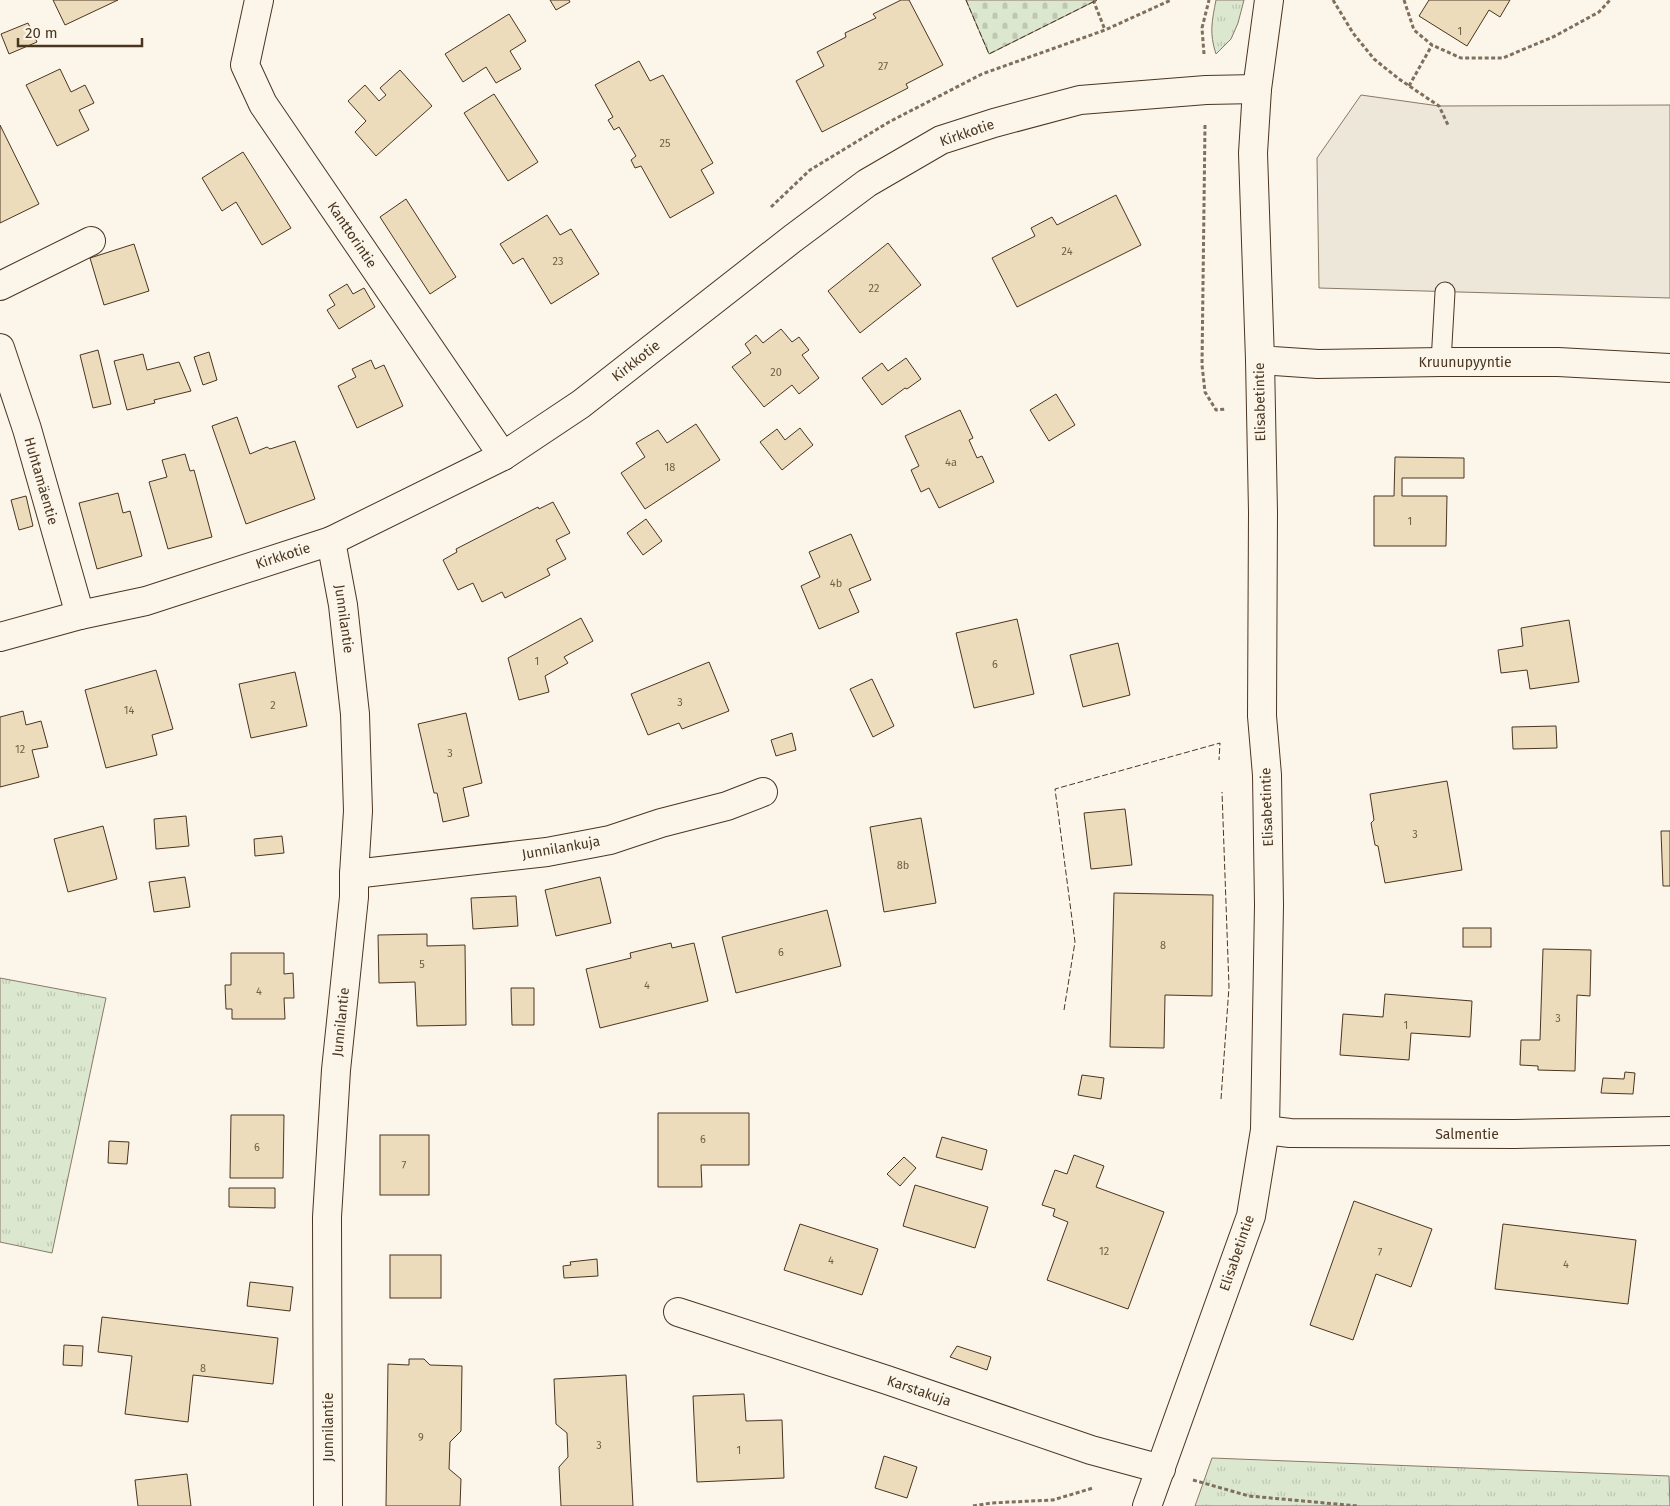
<svg xmlns="http://www.w3.org/2000/svg" width="1670" height="1506" viewBox="0 0 1670 1506" font-family="'Fira Sans',sans-serif">
  <style>
    .grass { fill: url(#grass-tufts); stroke: #887966 }
    .cemetery { fill: url(#cemetery-stones); stroke: #887966 }
    .parking { fill: #ede7d9; stroke: #887966 }
    .building { fill: #ecdcbc; stroke: #4a3520 }
    .lines { fill: none; stroke-linecap: round; stroke-linejoin: round }
    .lane-casing { stroke: #4a3520; stroke-width: 21 }
    .street-casing { stroke: #4a3520; stroke-width: 30 }
    .secondary-casing { stroke: #4a3520; stroke-width: 30 }
    .path { stroke: #7f6f5c; stroke-width: 3; stroke-dasharray: 4 2.5; stroke-linecap: butt }
    .lane { stroke: #fbf6e9; stroke-width: 19 }
    .street { stroke: #fbf6e9; stroke-width: 28 }
    .secondary { stroke: #fbf6e9; stroke-width: 28 }
    .fence { stroke: #4a3520; stroke-width: 1; stroke-dasharray: 6 2.5; stroke-linecap: butt }
    .labels { text-anchor: middle; dominant-baseline: central; stroke-width: 4; stroke-linejoin: round; paint-order: stroke }
    .number-label { font-size: 11px; fill: #725f47 }
    .street-label { font-size: 14px; fill: #4a3520; stroke: #fbf6e9 }
  </style>
  <defs>
    <pattern id="grass-tufts" width="24" height="20" patternUnits="userSpaceOnUse" patternTransform="scale(1.25)"><rect width="24" height="20" fill="#dce7d0"/><path d="M3 7l-1-3M5 7V3M7 7l1-3M15 17l-1-3M17 17v-4M19 17l1-3" fill="none" stroke="#bec7b2"/></pattern>
    <pattern id="cemetery-stones" width="16" height="16" patternUnits="userSpaceOnUse" patternTransform="scale(1.25)"><rect width="16" height="16" fill="#dce7d0"/><path d="M2 7V4a2 2 0 0 1 4 0v3zM10 15v-3a2 2 0 0 1 4 0v3z" fill="#bec7b2"/></pattern>
  </defs>
  <rect width="100%" height="100%" fill="#fbf6e9"/>
  <g class="grass">
    <path d="M 1216,0 L 1244,0 L 1238,23 L 1231,39 L 1216,54 C 1209,33 1212,21 1216,0 Z"/>
    <path d="M 0,978 L 106,998 L 52,1253 L 0,1242 Z"/>
    <path d="M 1212,1458 L 1669,1476 L 1670,1506 L 1195,1506 Z"/>
  </g>
  <path class="cemetery" d="M 966,0 L 1097,0 L 989,54 Z"/>
  <path class="parking" d="M 1361,95 L 1439,106 L 1670,105 L 1670,298 L 1319,288 L 1317,158 Z"/>
  <g class="building">
    <path d="M 53,0 L 118,0 L 65,25 Z"/>
    <path d="M 550,0 L 569,0 L 570,2 L 556,10 Z"/>
    <path d="M 901,0 L 909,0 L 943,65 L 906,84 L 908,88 L 822,132 L 796,81 L 824,66 L 817,52 L 846,37 L 845,33 L 876,18 L 873,14 Z"/>
    <path d="M 1429,0 L 1510,0 L 1500,17 L 1489,10 L 1467,46 L 1419,16 Z"/>
    <path d="M 509,14 L 526,41 L 510,51 L 521,69 L 496,83 L 486,67 L 463,82 L 445,54 Z"/>
    <path d="M 28,23 L 37,42 L 9,54 L 1,34 Z"/>
    <path d="M 639,61 L 650,81 L 663,75 L 713,163 L 701,170 L 714,193 L 670,218 L 641,166 L 635,168 L 631,160 L 636,156 L 619,127 L 614,130 L 608,120 L 613,117 L 595,85 Z"/>
    <path d="M 60,69 L 71,92 L 85,85 L 94,103 L 79,110 L 89,130 L 57,146 L 26,85 Z"/>
    <path d="M 400,70 L 432,106 L 376,156 L 355,132 L 366,121 L 348,101 L 365,85 L 379,101 L 386,95 L 380,88 Z"/>
    <path d="M 494,94 L 538,162 L 508,181 L 464,113 Z"/>
    <path d="M 0,125 L 39,204 L 0,223 Z"/>
    <path d="M 243,152 L 291,228 L 262,245 L 236,202 L 222,211 L 202,178 Z"/>
    <path d="M 1116,195 L 1141,245 L 1017,307 L 992,258 L 1035,236 L 1031,228 L 1052,217 L 1057,225 Z"/>
    <path d="M 406,199 L 456,277 L 430,294 L 380,217 Z"/>
    <path d="M 547,215 L 560,235 L 571,229 L 599,274 L 551,304 L 523,258 L 513,264 L 500,244 Z"/>
    <path d="M 888,243 L 921,285 L 860,333 L 828,291 Z"/>
    <path d="M 134,244 L 149,291 L 104,305 L 90,258 Z"/>
    <path d="M 347,284 L 353,294 L 364,288 L 375,307 L 339,329 L 327,310 L 335,305 L 329,295 Z"/>
    <path d="M 781,329 L 792,342 L 799,337 L 809,350 L 802,355 L 819,378 L 799,394 L 792,385 L 764,407 L 732,367 L 751,353 L 745,344 L 756,335 L 763,343 Z"/>
    <path d="M 98,350 L 111,404 L 93,408 L 80,355 Z"/>
    <path d="M 209,352 L 217,380 L 203,385 L 194,357 Z"/>
    <path d="M 143,354 L 147,370 L 179,362 L 191,391 L 154,400 L 155,403 L 127,410 L 114,361 Z"/>
    <path d="M 906,358 L 921,379 L 907,389 L 905,388 L 882,405 L 862,378 L 882,363 L 888,371 Z"/>
    <path d="M 371,360 L 375,369 L 384,365 L 403,406 L 357,428 L 338,386 L 356,377 L 352,369 Z"/>
    <path d="M 1056,394 L 1075,425 L 1049,441 L 1030,410 Z"/>
    <path d="M 960,410 L 973,438 L 969,440 L 977,458 L 982,456 L 994,482 L 939,508 L 929,488 L 921,492 L 911,470 L 919,466 L 905,436 Z"/>
    <path d="M 237,417 L 250,454 L 267,447 L 270,449 L 295,441 L 315,499 L 246,524 L 212,426 Z"/>
    <path d="M 696,424 L 720,460 L 645,509 L 621,473 L 645,457 L 636,443 L 658,430 L 667,443 Z"/>
    <path d="M 800,428 L 813,445 L 782,470 L 760,442 L 777,429 L 785,440 Z"/>
    <path d="M 185,454 L 190,471 L 194,470 L 212,537 L 168,549 L 149,482 L 167,477 L 162,460 Z"/>
    <path d="M 1395,457 L 1464,458 L 1464,478 L 1402,478 L 1402,496 L 1447,496 L 1446,546 L 1374,546 L 1374,496 L 1394,496 Z"/>
    <path d="M 118,493 L 123,513 L 130,511 L 142,556 L 97,569 L 79,503 Z"/>
    <path d="M 26,496 L 33,526 L 19,530 L 11,500 Z"/>
    <path d="M 553,502 L 570,533 L 556,540 L 566,559 L 547,569 L 550,575 L 505,598 L 502,592 L 482,602 L 473,583 L 458,590 L 443,560 L 457,552 L 456,549 L 538,507 L 539,509 Z"/>
    <path d="M 646,519 L 662,541 L 643,555 L 627,533 Z"/>
    <path d="M 851,534 L 871,580 L 849,589 L 859,612 L 819,629 L 801,586 L 820,577 L 809,552 Z"/>
    <path d="M 581,618 L 593,641 L 564,657 L 568,663 L 545,676 L 549,692 L 519,700 L 508,658 Z"/>
    <path d="M 1017,619 L 1034,694 L 974,708 L 956,633 Z"/>
    <path d="M 1569,620 L 1579,682 L 1530,689 L 1527,670 L 1501,673 L 1498,650 L 1523,646 L 1521,628 Z"/>
    <path d="M 1118,643 L 1130,695 L 1083,707 L 1070,655 Z"/>
    <path d="M 709,662 L 729,711 L 682,729 L 679,723 L 648,735 L 631,694 Z"/>
    <path d="M 156,670 L 173,729 L 152,735 L 157,755 L 106,768 L 85,690 Z"/>
    <path d="M 295,672 L 307,726 L 251,738 L 239,684 Z"/>
    <path d="M 872,679 L 894,726 L 873,737 L 850,689 Z"/>
    <path d="M 23,711 L 26,725 L 41,721 L 48,747 L 32,750 L 39,777 L 0,787 L 0,717 Z"/>
    <path d="M 466,713 L 482,783 L 463,788 L 469,816 L 443,822 L 437,793 L 434,793 L 418,724 Z"/>
    <path d="M 1556,726 L 1557,748 L 1513,749 L 1512,727 Z"/>
    <path d="M 792,733 L 796,750 L 776,756 L 771,740 Z"/>
    <path d="M 1447,781 L 1462,870 L 1385,883 L 1378,846 L 1375,845 L 1371,823 L 1374,820 L 1370,794 Z"/>
    <path d="M 1125,809 L 1132,865 L 1091,869 L 1084,813 Z"/>
    <path d="M 186,816 L 189,846 L 156,849 L 154,819 Z"/>
    <path d="M 921,818 L 936,903 L 884,912 L 870,827 Z"/>
    <path d="M 103,826 L 117,879 L 68,892 L 54,839 Z"/>
    <path d="M 1661,831 L 1670,831 L 1670,886 L 1663,886 Z"/>
    <path d="M 282,836 L 284,853 L 255,856 L 254,839 Z"/>
    <path d="M 185,877 L 190,907 L 154,912 L 149,882 Z"/>
    <path d="M 600,877 L 611,923 L 556,936 L 545,890 Z"/>
    <path d="M 1114,893 L 1213,895 L 1212,996 L 1165,995 L 1164,1048 L 1110,1047 Z"/>
    <path d="M 516,896 L 518,926 L 473,929 L 471,898 Z"/>
    <path d="M 827,910 L 841,966 L 736,993 L 722,937 Z"/>
    <rect x="1463" y="928" width="28" height="19"/>
    <path d="M 427,934 L 427,946 L 465,945 L 466,1025 L 417,1026 L 415,982 L 379,983 L 378,935 Z"/>
    <path d="M 671,943 L 672,948 L 694,943 L 708,1001 L 600,1028 L 586,969 L 631,958 L 630,953 Z"/>
    <path d="M 1543,949 L 1591,950 L 1590,996 L 1577,995 L 1575,1071 L 1538,1070 L 1538,1066 L 1520,1065 L 1521,1040 L 1540,1040 Z"/>
    <path d="M 231,953 L 284,953 L 284,974 L 293,973 L 294,998 L 284,998 L 285,1019 L 232,1019 L 232,1009 L 226,1009 L 225,985 L 231,985 Z"/>
    <path d="M 511,988 L 534,988 L 534,1025 L 512,1025 Z"/>
    <path d="M 1385,994 L 1472,1001 L 1470,1037 L 1411,1033 L 1409,1060 L 1340,1055 L 1343,1014 L 1383,1017 Z"/>
    <path d="M 1625,1072 L 1635,1073 L 1633,1094 L 1601,1093 L 1603,1078 L 1624,1079 Z"/>
    <path d="M 1082,1075 L 1104,1078 L 1101,1099 L 1078,1095 Z"/>
    <path d="M 658,1113 L 749,1113 L 749,1165 L 701,1165 L 702,1187 L 658,1187 Z"/>
    <path d="M 231,1115 L 284,1115 L 283,1178 L 230,1178 Z"/>
    <rect x="380" y="1135" width="49" height="60"/>
    <path d="M 942,1137 L 987,1150 L 982,1170 L 936,1157 Z"/>
    <path d="M 109,1141 L 129,1142 L 127,1164 L 108,1163 Z"/>
    <path d="M 1074,1155 L 1104,1166 L 1096,1187 L 1164,1212 L 1128,1309 L 1047,1280 L 1068,1222 L 1053,1216 L 1055,1209 L 1042,1205 L 1055,1170 L 1067,1174 Z"/>
    <path d="M 904,1157 L 916,1168 L 900,1186 L 887,1174 Z"/>
    <path d="M 915,1185 L 988,1207 L 975,1248 L 903,1226 Z"/>
    <path d="M 229,1188 L 275,1188 L 275,1208 L 229,1207 Z"/>
    <path d="M 1354,1201 L 1432,1229 L 1411,1287 L 1376,1274 L 1353,1340 L 1310,1325 Z"/>
    <path d="M 800,1224 L 878,1249 L 862,1295 L 784,1270 Z"/>
    <path d="M 1503,1224 L 1636,1240 L 1628,1304 L 1495,1289 Z"/>
    <rect x="390" y="1255" width="51" height="43"/>
    <path d="M 597,1259 L 598,1276 L 564,1278 L 563,1266 L 571,1265 L 570,1262 Z"/>
    <path d="M 250,1282 L 293,1287 L 290,1311 L 247,1306 Z"/>
    <path d="M 102,1317 L 278,1338 L 273,1384 L 193,1375 L 188,1422 L 125,1414 L 132,1356 L 98,1352 Z"/>
    <path d="M 64,1345 L 83,1346 L 82,1366 L 63,1365 Z"/>
    <path d="M 957,1346 L 991,1357 L 987,1370 L 950,1357 Z"/>
    <path d="M 409,1359 L 424,1359 L 430,1365 L 462,1366 L 461,1431 L 450,1442 L 449,1469 L 461,1479 L 460,1506 L 386,1506 L 388,1364 L 409,1365 Z"/>
    <path d="M 626,1375 L 633,1506 L 561,1506 L 559,1467 L 568,1457 L 567,1433 L 556,1424 L 554,1379 Z"/>
    <path d="M 744,1394 L 746,1421 L 782,1420 L 784,1478 L 697,1482 L 693,1396 Z"/>
    <path d="M 884,1456 L 917,1467 L 907,1498 L 875,1488 Z"/>
    <path d="M 187,1474 L 191,1506 L 138,1506 L 135,1480 Z"/>
  </g>
  <g class="lines">
    <g class="lane-casing">
      <path id="lane" d="M 1441,362 L 1445,292"/>
    </g>
    <g class="street-casing">
      <g id="street">
        <path d="M 259,0 L 245,65 L 263,104 L 503,456"/>
        <path d="M 0,286 L 91,241"/>
        <path d="M 0,348 L 27,429 L 80,615"/>
        <path d="M 0,637 L 80,615 L 146,601 L 331,541 L 503,456 L 581,404 L 792,239 L 867,183 L 941,140 L 994,123 L 1080,100 L 1206,90 L 1257,89"/>
        <path d="M 354,874 L 547,852 L 610,840 L 661,823 L 727,806 L 763,792"/>
        <path d="M 1265,1130 L 1290,1133 L 1515,1134 L 1670,1131"/>
        <path d="M 678,1312 L 887,1380 L 1091,1450 L 1161,1469"/>
        <path d="M 328,1506 L 327,1217 L 336,1070 L 354,897 L 354,874 L 358,811 L 355,714 L 343,605 L 331,541"/>
        <path d="M 1147,1506 L 1251,1216 L 1265,1130 L 1269,905 L 1267,775 L 1262,716 L 1263,512 L 1260,360"/>
      </g>
    </g>
    <g class="secondary-casing">
      <path id="secondary" d="M 1269,0 L 1257,89 L 1253,153 L 1260,360 L 1318,364 L 1441,362 L 1558,362 L 1670,368"/>
    </g>
    <g class="path">
      <path d="M 1095,0 L 1094,2 L 1105,30"/>
      <path d="M 1333,0 L 1353,33 L 1374,59 L 1399,79 L 1439,106 L 1448,125"/>
      <path d="M 1404,0 L 1414,30 L 1432,45 L 1461,58 L 1503,58 L 1555,36 L 1599,12 L 1610,0"/>
      <path d="M 1204,54 L 1202,28 L 1209,0"/>
      <path d="M 1409,86 L 1432,45"/>
      <path d="M 1205,125 L 1202,365 L 1205,392 L 1216,410 L 1226,409"/>
      <path d="M 771,207 L 810,170 L 889,122 L 982,74 L 1105,30 L 1171,0"/>
      <path d="M 1193,1480 L 1249,1496 L 1358,1506"/>
      <path d="M 973,1506 L 991,1503 L 1053,1500 L 1093,1488"/>
    </g>
    <use href="#lane" class="lane"/>
    <use href="#street" class="street"/>
    <use href="#secondary" class="secondary"/>
    <g class="fence">
      <path d="M 966,0 L 989,54 L 1097,0"/>
      <path d="M 1064,1010 L 1075,942 L 1055,789 L 1220,743 L 1219,760"/>
      <path d="M 1221,1099 L 1229,987 L 1222,792"/>
    </g>
  </g>
  <g class="labels">
    <g class="number-label">
      <text x="1460" y="31">1</text>
      <text x="883" y="66">27</text>
      <text x="665" y="143">25</text>
      <text x="1067" y="251">24</text>
      <text x="558" y="261">23</text>
      <text x="874" y="288">22</text>
      <text x="776" y="372">20</text>
      <text x="951" y="462">4a</text>
      <text x="670" y="467">18</text>
      <text x="1410" y="521">1</text>
      <text x="836" y="583">4b</text>
      <text x="537" y="661">1</text>
      <text x="995" y="664">6</text>
      <text x="680" y="702">3</text>
      <text x="273" y="705">2</text>
      <text x="129" y="710">14</text>
      <text x="20" y="749">12</text>
      <text x="450" y="753">3</text>
      <text x="1415" y="834">3</text>
      <text x="903" y="865">8b</text>
      <text x="1163" y="945">8</text>
      <text x="781" y="952">6</text>
      <text x="422" y="964">5</text>
      <text x="647" y="985">4</text>
      <text x="259" y="991">4</text>
      <text x="1558" y="1018">3</text>
      <text x="1406" y="1025">1</text>
      <text x="703" y="1139">6</text>
      <text x="257" y="1147">6</text>
      <text x="404" y="1165">7</text>
      <text x="1104" y="1251">12</text>
      <text x="1380" y="1252">7</text>
      <text x="831" y="1260">4</text>
      <text x="1566" y="1264">4</text>
      <text x="203" y="1368">8</text>
      <text x="421" y="1437">9</text>
      <text x="599" y="1445">3</text>
      <text x="739" y="1450">1</text>
    </g>
    <g class="street-label">
      <text transform="translate(967 133) rotate(-19)">Kirkkotie</text>
      <text transform="translate(352 235) rotate(56)">Kanttorintie</text>
      <text transform="translate(636 361) rotate(-38)">Kirkkotie</text>
      <text x="1465" y="362">Kruunupyyntie</text>
      <text transform="translate(1260 402) rotate(-91)">Elisabetintie</text>
      <text transform="translate(41 481) rotate(74)">Huhtamäentie</text>
      <text transform="translate(283 556) rotate(-18)">Kirkkotie</text>
      <text transform="translate(344 619) rotate(82)">Junnilantie</text>
      <text transform="translate(1267 807) rotate(-92)">Elisabetintie</text>
      <text transform="translate(561 848) rotate(-10)">Junnilankuja</text>
      <text transform="translate(341 1022) rotate(-84)">Junnilantie</text>
      <text x="1467" y="1134">Salmentie</text>
      <text transform="translate(1237 1253) rotate(-71)">Elisabetintie</text>
      <text transform="translate(919 1391) rotate(19)">Karstakuja</text>
      <text transform="translate(328 1427) rotate(-90)">Junnilantie</text>
    </g>
  </g>
  <path d="M18 38v8h124v-8" fill="none" stroke="#4a3520" stroke-width="2.5"/>
  <text x="25" y="38" font-size="15" fill="#4a3520" stroke="#fbf6e9" stroke-width="4" paint-order="stroke">20 m</text>
</svg>
